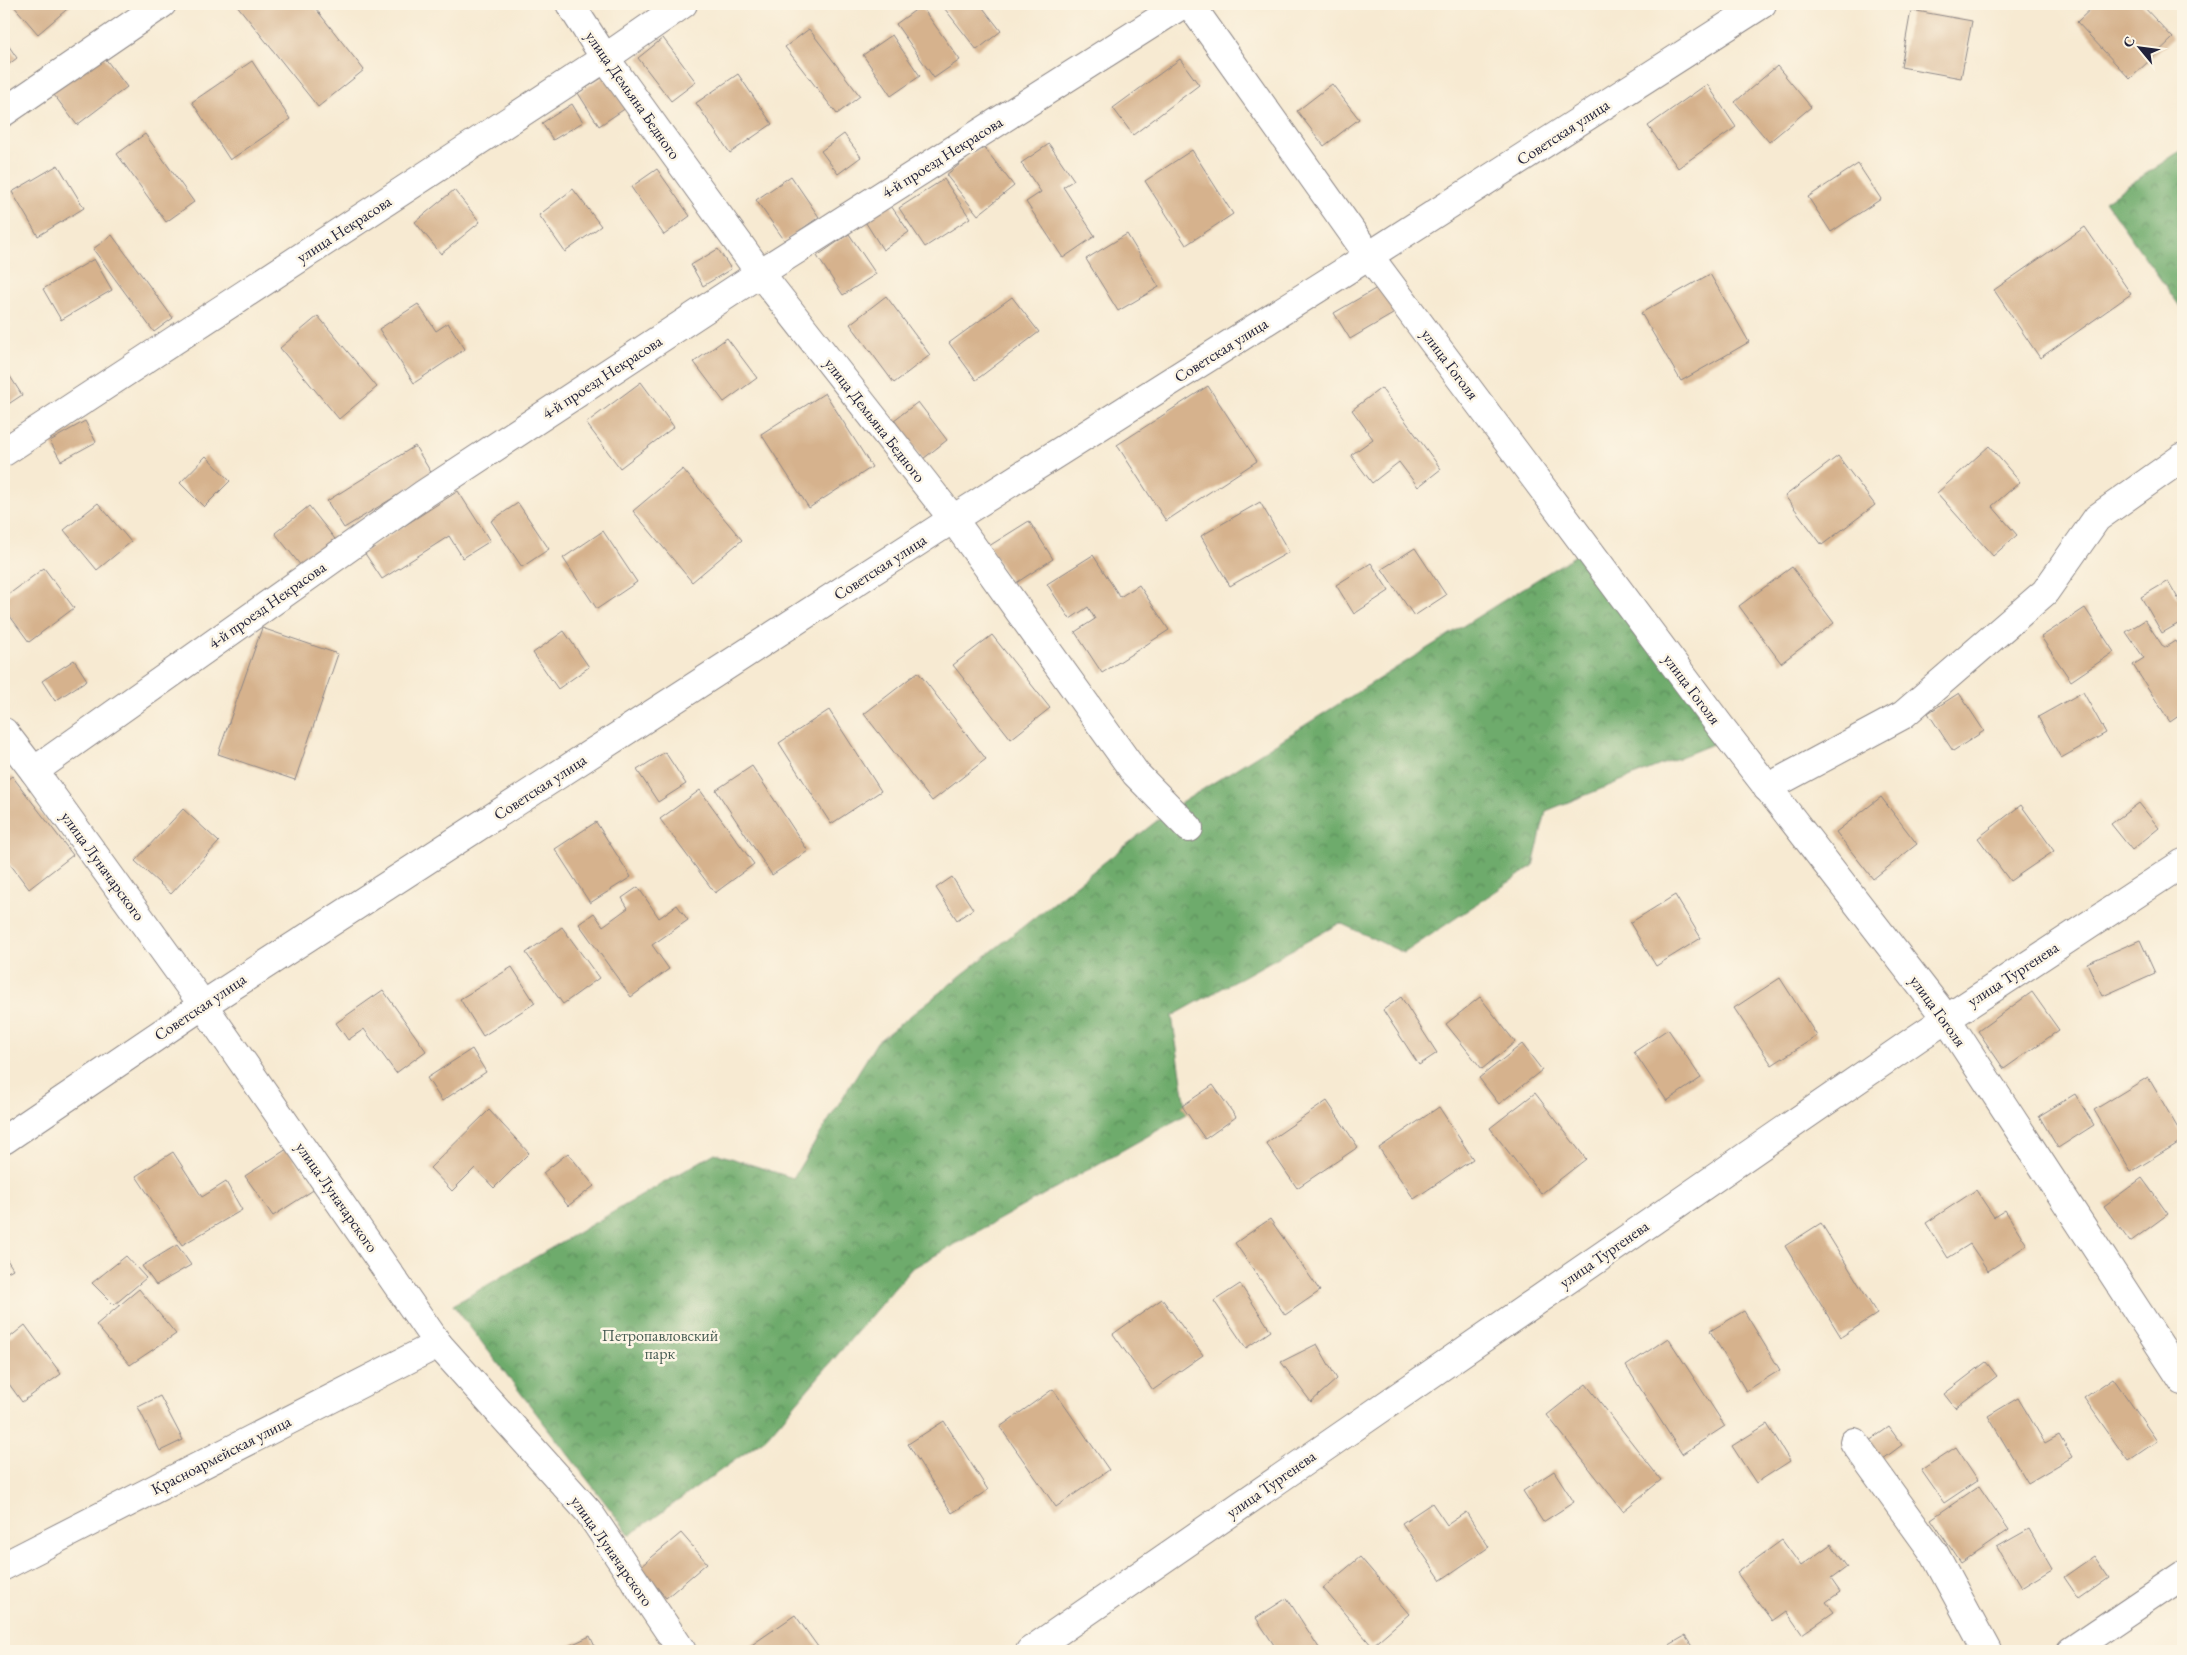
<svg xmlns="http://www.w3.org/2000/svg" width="2187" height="1655" viewBox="0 0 2187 1655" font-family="'EB Garamond',serif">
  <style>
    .forest { fill: url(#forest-crowns); stroke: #486654 }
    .building { fill: #d6b28d }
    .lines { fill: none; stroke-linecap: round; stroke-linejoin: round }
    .minor-casing { stroke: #8c8686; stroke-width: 30 }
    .minor { stroke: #fff; stroke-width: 28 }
    .labels { text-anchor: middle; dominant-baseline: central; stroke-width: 5; stroke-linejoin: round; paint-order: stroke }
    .street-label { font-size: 16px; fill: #22223b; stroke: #fcf5e5 }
    .park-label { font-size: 16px; fill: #465b52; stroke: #fcf5e5 }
  </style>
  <defs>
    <pattern id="forest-crowns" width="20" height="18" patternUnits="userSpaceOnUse" patternTransform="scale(1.25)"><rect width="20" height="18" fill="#6eab6c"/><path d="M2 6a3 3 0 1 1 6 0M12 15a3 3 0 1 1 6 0" fill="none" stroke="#5a8b5a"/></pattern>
  </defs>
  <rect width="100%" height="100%" fill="#fcf5e5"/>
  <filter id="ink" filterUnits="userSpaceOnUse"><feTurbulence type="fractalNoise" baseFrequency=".02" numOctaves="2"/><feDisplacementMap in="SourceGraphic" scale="10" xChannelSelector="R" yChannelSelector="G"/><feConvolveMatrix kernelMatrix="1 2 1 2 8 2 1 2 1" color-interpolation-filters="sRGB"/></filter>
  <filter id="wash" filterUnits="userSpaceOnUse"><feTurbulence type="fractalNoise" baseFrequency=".0096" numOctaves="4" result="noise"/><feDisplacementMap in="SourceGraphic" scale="20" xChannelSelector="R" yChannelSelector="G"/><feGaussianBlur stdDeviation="1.12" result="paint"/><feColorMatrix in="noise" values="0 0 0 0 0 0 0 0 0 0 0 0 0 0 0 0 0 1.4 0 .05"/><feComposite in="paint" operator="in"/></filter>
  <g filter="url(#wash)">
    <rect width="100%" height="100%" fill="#f7ead2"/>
    <g class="forest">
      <path d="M 2183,149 L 2183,311 L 2105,201 Z"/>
      <path d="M 1584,550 L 1723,740 L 1546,811 L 1533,866 L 1404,953 L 1340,923 L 1172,1016 L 1187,1114 L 911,1269 L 766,1438 L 630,1535 L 453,1305 L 715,1153 L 793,1178 L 877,1042 L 1173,808 Z"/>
    </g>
    <g id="blocks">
      <g class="building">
        <path d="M 12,4 L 73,4 L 38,34 Z"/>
        <path d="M 236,4 L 312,4 L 364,70 L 318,107 Z"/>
        <path d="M 941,4 L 980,4 L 1001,31 L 977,50 Z"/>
        <path d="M 2096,4 L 2141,4 L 2173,38 L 2130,79 L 2077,22 Z"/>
        <path d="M 921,6 L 960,60 L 934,78 L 896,24 Z"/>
        <path d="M 1911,10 L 1972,21 L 1961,78 L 1901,67 Z"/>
        <path d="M 809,29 L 860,96 L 837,114 L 785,47 Z"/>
        <path d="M 892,35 L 920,76 L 891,96 L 863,55 Z"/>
        <path d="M 663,38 L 696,82 L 671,101 L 638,58 Z"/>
        <path d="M 4,39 L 17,58 L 4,68 Z"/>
        <path d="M 101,53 L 127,87 L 77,125 L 51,91 Z"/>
        <path d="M 1180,59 L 1199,85 L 1133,135 L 1113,108 Z"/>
        <path d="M 252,61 L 290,119 L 230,160 L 192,102 Z"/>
        <path d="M 1777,66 L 1811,107 L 1769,142 L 1735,102 Z"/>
        <path d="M 738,74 L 772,124 L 730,153 L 696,103 Z"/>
        <path d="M 605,76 L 626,108 L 599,126 L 578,93 Z"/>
        <path d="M 1332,84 L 1359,119 L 1324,146 L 1297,111 Z"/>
        <path d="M 1707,84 L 1736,127 L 1678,168 L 1648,126 Z"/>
        <path d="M 572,104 L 583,122 L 553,140 L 542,123 Z"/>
        <path d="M 145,134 L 194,202 L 166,222 L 117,154 Z"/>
        <path d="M 844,134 L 861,157 L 838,174 L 821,151 Z"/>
        <path d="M 1049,144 L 1074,180 L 1063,187 L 1095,236 L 1063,258 L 1026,202 L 1041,192 L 1021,163 Z"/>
        <path d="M 983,146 L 1014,186 L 978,215 L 946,175 Z"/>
        <path d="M 1192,150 L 1233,214 L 1186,245 L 1145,181 Z"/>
        <path d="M 1858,164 L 1881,199 L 1831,232 L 1808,197 Z"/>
        <path d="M 58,165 L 84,208 L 38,236 L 12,192 Z"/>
        <path d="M 657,169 L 690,216 L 664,235 L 631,187 Z"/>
        <path d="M 791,176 L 819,217 L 785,241 L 756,200 Z"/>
        <path d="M 944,179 L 970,218 L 925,247 L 899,208 Z"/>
        <path d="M 573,189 L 601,226 L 565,252 L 539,215 Z"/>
        <path d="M 454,190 L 480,222 L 441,254 L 415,222 Z"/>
        <path d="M 889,203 L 909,232 L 883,250 L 864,220 Z"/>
        <path d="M 2085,227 L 2131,294 L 2040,358 L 1994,290 Z"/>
        <path d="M 849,234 L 876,274 L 843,295 L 817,256 Z"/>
        <path d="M 1127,234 L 1159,287 L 1118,311 L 1086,259 Z"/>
        <path d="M 112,235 L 173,318 L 154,332 L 93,249 Z"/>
        <path d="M 718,249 L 731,269 L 703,286 L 691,265 Z"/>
        <path d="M 94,259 L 112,290 L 61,320 L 43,289 Z"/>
        <path d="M 1710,274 L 1749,342 L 1681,381 L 1641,313 Z"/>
        <path d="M 1382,285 L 1398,311 L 1350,339 L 1334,313 Z"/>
        <path d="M 886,296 L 930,355 L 894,383 L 850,324 Z"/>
        <path d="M 1012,297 L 1039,332 L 976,380 L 949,343 Z"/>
        <path d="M 418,304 L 436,331 L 448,323 L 465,349 L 414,383 L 379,329 Z"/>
        <path d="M 318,316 L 377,387 L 339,419 L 280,348 Z"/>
        <path d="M 727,338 L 757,378 L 724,402 L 694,362 Z"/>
        <path d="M 4,367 L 22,395 L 4,407 Z"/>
        <path d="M 641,382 L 674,427 L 620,468 L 586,423 Z"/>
        <path d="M 1208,386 L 1257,461 L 1166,521 L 1117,445 Z"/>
        <path d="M 1381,388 L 1441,469 L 1418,487 L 1399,462 L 1372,483 L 1351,455 L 1373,439 L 1352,410 Z"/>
        <path d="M 825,393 L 872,467 L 809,508 L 761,434 Z"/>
        <path d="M 918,402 L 947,440 L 923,459 L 894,420 Z"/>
        <path d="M 85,421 L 96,442 L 61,461 L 50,441 Z"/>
        <path d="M 415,446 L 432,474 L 344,528 L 327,501 Z"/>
        <path d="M 1989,446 L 2020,482 L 1992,506 L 2017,535 L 1993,556 L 1937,493 Z"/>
        <path d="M 206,456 L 230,481 L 204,507 L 180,483 Z"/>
        <path d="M 1838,456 L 1875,505 L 1822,545 L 1785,496 Z"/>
        <path d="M 683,469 L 742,540 L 692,582 L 633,511 Z"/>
        <path d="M 458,491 L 490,541 L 463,558 L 449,536 L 382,579 L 364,552 Z"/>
        <path d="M 1260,502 L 1289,552 L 1230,586 L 1201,536 Z"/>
        <path d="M 98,503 L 131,542 L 97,570 L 64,530 Z"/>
        <path d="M 518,503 L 549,549 L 522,567 L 491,521 Z"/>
        <path d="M 309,506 L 335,539 L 301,566 L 275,533 Z"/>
        <path d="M 1029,521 L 1053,559 L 1013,585 L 989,546 Z"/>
        <path d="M 603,531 L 637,582 L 597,609 L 563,558 Z"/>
        <path d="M 1415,548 L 1446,595 L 1414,616 L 1382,569 Z"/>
        <path d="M 1093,555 L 1120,597 L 1139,585 L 1169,630 L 1102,673 L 1075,632 L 1095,619 L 1088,607 L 1070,619 L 1047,584 Z"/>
        <path d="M 1371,563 L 1389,591 L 1354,614 L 1336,585 Z"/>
        <path d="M 1792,567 L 1834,623 L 1781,663 L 1739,606 Z"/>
        <path d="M 44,568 L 74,608 L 29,642 L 4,608 L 4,598 Z"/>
        <path d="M 2168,581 L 2183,607 L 2183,621 L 2162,633 L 2141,597 Z"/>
        <path d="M 2085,608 L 2114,652 L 2071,681 L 2041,637 Z"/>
        <path d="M 2145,620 L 2164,648 L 2175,641 L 2183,654 L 2183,713 L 2170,722 L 2133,665 L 2144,658 L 2126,632 Z"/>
        <path d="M 262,628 L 338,654 L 295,780 L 218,754 Z"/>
        <path d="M 564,631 L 589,667 L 558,689 L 533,653 Z"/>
        <path d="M 992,635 L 1050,708 L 1011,739 L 953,665 Z"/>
        <path d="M 74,660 L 87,680 L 55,701 L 42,681 Z"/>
        <path d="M 918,672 L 986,759 L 932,801 L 864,714 Z"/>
        <path d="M 2083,692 L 2106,733 L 2061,758 L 2038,717 Z"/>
        <path d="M 1959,693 L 1984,731 L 1953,751 L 1928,713 Z"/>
        <path d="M 829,710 L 881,791 L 831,824 L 779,743 Z"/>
        <path d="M 665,752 L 686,784 L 658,802 L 637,770 Z"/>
        <path d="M 752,766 L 808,851 L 772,875 L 716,790 Z"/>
        <path d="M 12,776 L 73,855 L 29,889 L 4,856 L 4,782 Z"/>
        <path d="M 700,790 L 754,864 L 715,893 L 660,819 Z"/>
        <path d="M 1881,797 L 1917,844 L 1873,879 L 1836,832 Z"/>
        <path d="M 2139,803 L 2159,828 L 2132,850 L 2111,824 Z"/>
        <path d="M 2021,805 L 2054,851 L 2010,881 L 1978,838 Z"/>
        <path d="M 183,809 L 219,842 L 171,894 L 135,861 Z"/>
        <path d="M 596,822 L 631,877 L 590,903 L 555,849 Z"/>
        <path d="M 952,877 L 973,909 L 957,920 L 936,888 Z"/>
        <path d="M 638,887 L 659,918 L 677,905 L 688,920 L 652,945 L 669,969 L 631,997 L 579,924 L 594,913 L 603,926 L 628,908 L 622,898 Z"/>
        <path d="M 1675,895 L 1701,938 L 1656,966 L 1630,923 Z"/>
        <path d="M 562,927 L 599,978 L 563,1004 L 526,953 Z"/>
        <path d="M 2140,940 L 2155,973 L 2103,996 L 2087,963 Z"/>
        <path d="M 512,967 L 535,1003 L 483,1036 L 460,999 Z"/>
        <path d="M 1780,978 L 1817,1036 L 1772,1065 L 1734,1008 Z"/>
        <path d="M 383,990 L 426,1051 L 396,1073 L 364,1029 L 348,1040 L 336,1023 Z"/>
        <path d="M 2032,992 L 2059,1030 L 2004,1069 L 1978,1031 Z"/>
        <path d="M 1401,997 L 1437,1053 L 1419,1065 L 1383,1010 Z"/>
        <path d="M 1480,997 L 1515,1042 L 1482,1069 L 1446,1024 Z"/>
        <path d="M 1668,1029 L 1701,1078 L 1667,1101 L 1634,1052 Z"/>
        <path d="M 1522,1044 L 1542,1070 L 1499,1104 L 1479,1078 Z"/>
        <path d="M 472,1049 L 486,1072 L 442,1101 L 427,1078 Z"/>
        <path d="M 2148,1077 L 2183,1137 L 2183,1140 L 2131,1172 L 2094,1110 Z"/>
        <path d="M 1213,1085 L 1236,1117 L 1205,1139 L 1182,1106 Z"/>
        <path d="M 1535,1093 L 1586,1159 L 1541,1194 L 1490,1128 Z"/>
        <path d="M 2075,1094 L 2094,1125 L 2058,1148 L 2039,1116 Z"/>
        <path d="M 1327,1101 L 1358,1147 L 1297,1188 L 1266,1143 Z"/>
        <path d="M 1439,1107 L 1473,1159 L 1414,1199 L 1379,1148 Z"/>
        <path d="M 489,1110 L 529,1153 L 494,1188 L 475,1168 L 452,1191 L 430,1168 Z"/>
        <path d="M 287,1149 L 315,1189 L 273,1216 L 245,1176 Z"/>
        <path d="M 173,1152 L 202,1197 L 226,1182 L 242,1210 L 182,1245 L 136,1176 Z"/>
        <path d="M 568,1153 L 594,1186 L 568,1206 L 543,1173 Z"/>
        <path d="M 2142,1178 L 2168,1214 L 2130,1242 L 2104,1206 Z"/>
        <path d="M 1976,1190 L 1994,1217 L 2005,1210 L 2027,1245 L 1988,1271 L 1970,1244 L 1948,1258 L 1926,1223 Z"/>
        <path d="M 1270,1219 L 1320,1291 L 1285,1315 L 1235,1243 Z"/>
        <path d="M 1821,1223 L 1877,1314 L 1841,1337 L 1785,1246 Z"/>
        <path d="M 177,1245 L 191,1265 L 156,1285 L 142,1266 Z"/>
        <path d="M 4,1255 L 13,1269 L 4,1274 Z"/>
        <path d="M 126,1256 L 146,1278 L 114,1305 L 92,1283 Z"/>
        <path d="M 1240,1284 L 1271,1331 L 1246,1348 L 1214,1301 Z"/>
        <path d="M 139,1289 L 176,1334 L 130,1365 L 96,1325 Z"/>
        <path d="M 1162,1299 L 1203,1355 L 1153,1390 L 1113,1334 Z"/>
        <path d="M 1744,1311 L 1780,1370 L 1746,1391 L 1710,1331 Z"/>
        <path d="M 25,1325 L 61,1374 L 22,1402 L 4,1377 L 4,1342 Z"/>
        <path d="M 1668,1338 L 1725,1426 L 1682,1454 L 1626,1366 Z"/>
        <path d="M 1317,1344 L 1337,1379 L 1311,1402 L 1281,1362 Z"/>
        <path d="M 1986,1362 L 1997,1376 L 1955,1408 L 1944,1394 Z"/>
        <path d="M 2113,1378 L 2157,1441 L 2128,1461 L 2084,1398 Z"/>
        <path d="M 1586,1384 L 1661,1480 L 1623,1511 L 1547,1415 Z"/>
        <path d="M 1053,1389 L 1109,1470 L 1056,1507 L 1000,1427 Z"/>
        <path d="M 160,1396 L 183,1440 L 160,1451 L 138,1407 Z"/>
        <path d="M 2018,1398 L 2045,1443 L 2059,1435 L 2072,1457 L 2028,1483 L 1988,1416 Z"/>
        <path d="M 944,1421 L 988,1490 L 952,1513 L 908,1444 Z"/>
        <path d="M 1767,1424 L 1790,1461 L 1756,1483 L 1732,1446 Z"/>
        <path d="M 1889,1427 L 1902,1445 L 1875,1465 L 1862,1446 Z"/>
        <path d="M 1956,1447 L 1978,1480 L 1944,1503 L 1921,1470 Z"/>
        <path d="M 1554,1471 L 1574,1502 L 1543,1522 L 1523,1491 Z"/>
        <path d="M 1979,1486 L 2009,1530 L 1961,1563 L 1931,1519 Z"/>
        <path d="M 1432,1503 L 1447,1525 L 1466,1512 L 1489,1547 L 1441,1580 L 1402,1523 Z"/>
        <path d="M 2029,1529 L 2052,1569 L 2021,1588 L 1997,1547 Z"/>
        <path d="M 681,1533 L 707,1563 L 666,1598 L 640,1567 Z"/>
        <path d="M 1782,1540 L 1801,1566 L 1831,1544 L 1847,1567 L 1831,1579 L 1840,1592 L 1826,1602 L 1834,1612 L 1802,1634 L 1786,1611 L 1772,1621 L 1737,1573 Z"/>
        <path d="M 2094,1556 L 2109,1578 L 2079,1599 L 2064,1577 Z"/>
        <path d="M 1360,1557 L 1409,1614 L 1372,1646 L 1323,1588 Z"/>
        <path d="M 1287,1598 L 1321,1651 L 1278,1651 L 1256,1618 Z"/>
        <path d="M 795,1615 L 821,1651 L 743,1651 Z"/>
        <path d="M 590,1636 L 597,1651 L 558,1651 Z"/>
        <path d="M 1685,1636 L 1695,1651 L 1659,1651 Z"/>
      </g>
    </g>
  </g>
  <g filter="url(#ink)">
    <use href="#blocks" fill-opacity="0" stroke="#8c8686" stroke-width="1"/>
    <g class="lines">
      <g class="minor-casing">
        <g id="minor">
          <path d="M 570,4 L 605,58 L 760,273 L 953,519 L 1136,774 L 1189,828"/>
          <path d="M 1190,4 L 1369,256 L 1720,726 L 1946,1018 L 2183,1381"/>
          <path d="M 4,112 L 162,4"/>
          <path d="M 4,452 L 605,58 L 683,4"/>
          <path d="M 4,732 L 34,771 L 203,1005 L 438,1344 L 588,1511 L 682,1651"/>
          <path d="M 34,771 L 424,494 L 760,273 L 1183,4"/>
          <path d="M 1767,788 L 1903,715 L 2045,592 L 2097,518 L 2183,457"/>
          <path d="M 4,1140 L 203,1005 L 953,519 L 1369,256 L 1762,4"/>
          <path d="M 1854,1442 L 1934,1553 L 1987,1651"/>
          <path d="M 4,1566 L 438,1344"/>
          <path d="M 1030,1651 L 1919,1037 L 2183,863"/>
          <path d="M 2071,1651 L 2183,1575"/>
        </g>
      </g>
      <use href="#minor" class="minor"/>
    </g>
  </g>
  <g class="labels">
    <g class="street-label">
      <text transform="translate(633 95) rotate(55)">улица Демьяна Бедного</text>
      <text transform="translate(1563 132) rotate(-33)">Советская улица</text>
      <text transform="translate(942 157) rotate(-32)">4-й проезд Некрасова</text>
      <text transform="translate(344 229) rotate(-33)">улица Некрасова</text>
      <text transform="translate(1221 350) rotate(-32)">Советская улица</text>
      <text transform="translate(1450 364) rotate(53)">улица Гоголя</text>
      <text transform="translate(602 377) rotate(-33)">4-й проезд Некрасова</text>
      <text transform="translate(875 420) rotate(52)">улица Демьяна Бедного</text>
      <text transform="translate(880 567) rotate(-33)">Советская улица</text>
      <text transform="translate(267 605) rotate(-35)">4-й проезд Некрасова</text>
      <text transform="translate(1692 689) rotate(53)">улица Гоголя</text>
      <text transform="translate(540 787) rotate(-33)">Советская улица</text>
      <text transform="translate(103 866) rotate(54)">улица Луначарского</text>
      <text transform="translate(2013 974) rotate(-33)">улица Тургенева</text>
      <text transform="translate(200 1007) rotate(-34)">Советская улица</text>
      <text transform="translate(1938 1011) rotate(54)">улица Гоголя</text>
      <text transform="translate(337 1197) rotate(55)">улица Луначарского</text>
      <text transform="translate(1604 1254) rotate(-35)">улица Тургенева</text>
      <text transform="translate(221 1455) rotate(-27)">Красноармейская улица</text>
      <text transform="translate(1271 1484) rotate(-35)">улица Тургенева</text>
      <text transform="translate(612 1551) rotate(55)">улица Луначарского</text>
    </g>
    <g class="park-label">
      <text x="660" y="1335">Петропавловский<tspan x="660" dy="18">парк</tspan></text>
    </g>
  </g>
  <rect width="2187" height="1655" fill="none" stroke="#fcf5e5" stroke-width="20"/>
  <g transform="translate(2140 48) rotate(299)" stroke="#fcf5e5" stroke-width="4" paint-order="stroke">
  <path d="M0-4L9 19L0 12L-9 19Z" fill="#22223b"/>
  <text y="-8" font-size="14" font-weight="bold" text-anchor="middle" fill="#22223b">С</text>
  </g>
</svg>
